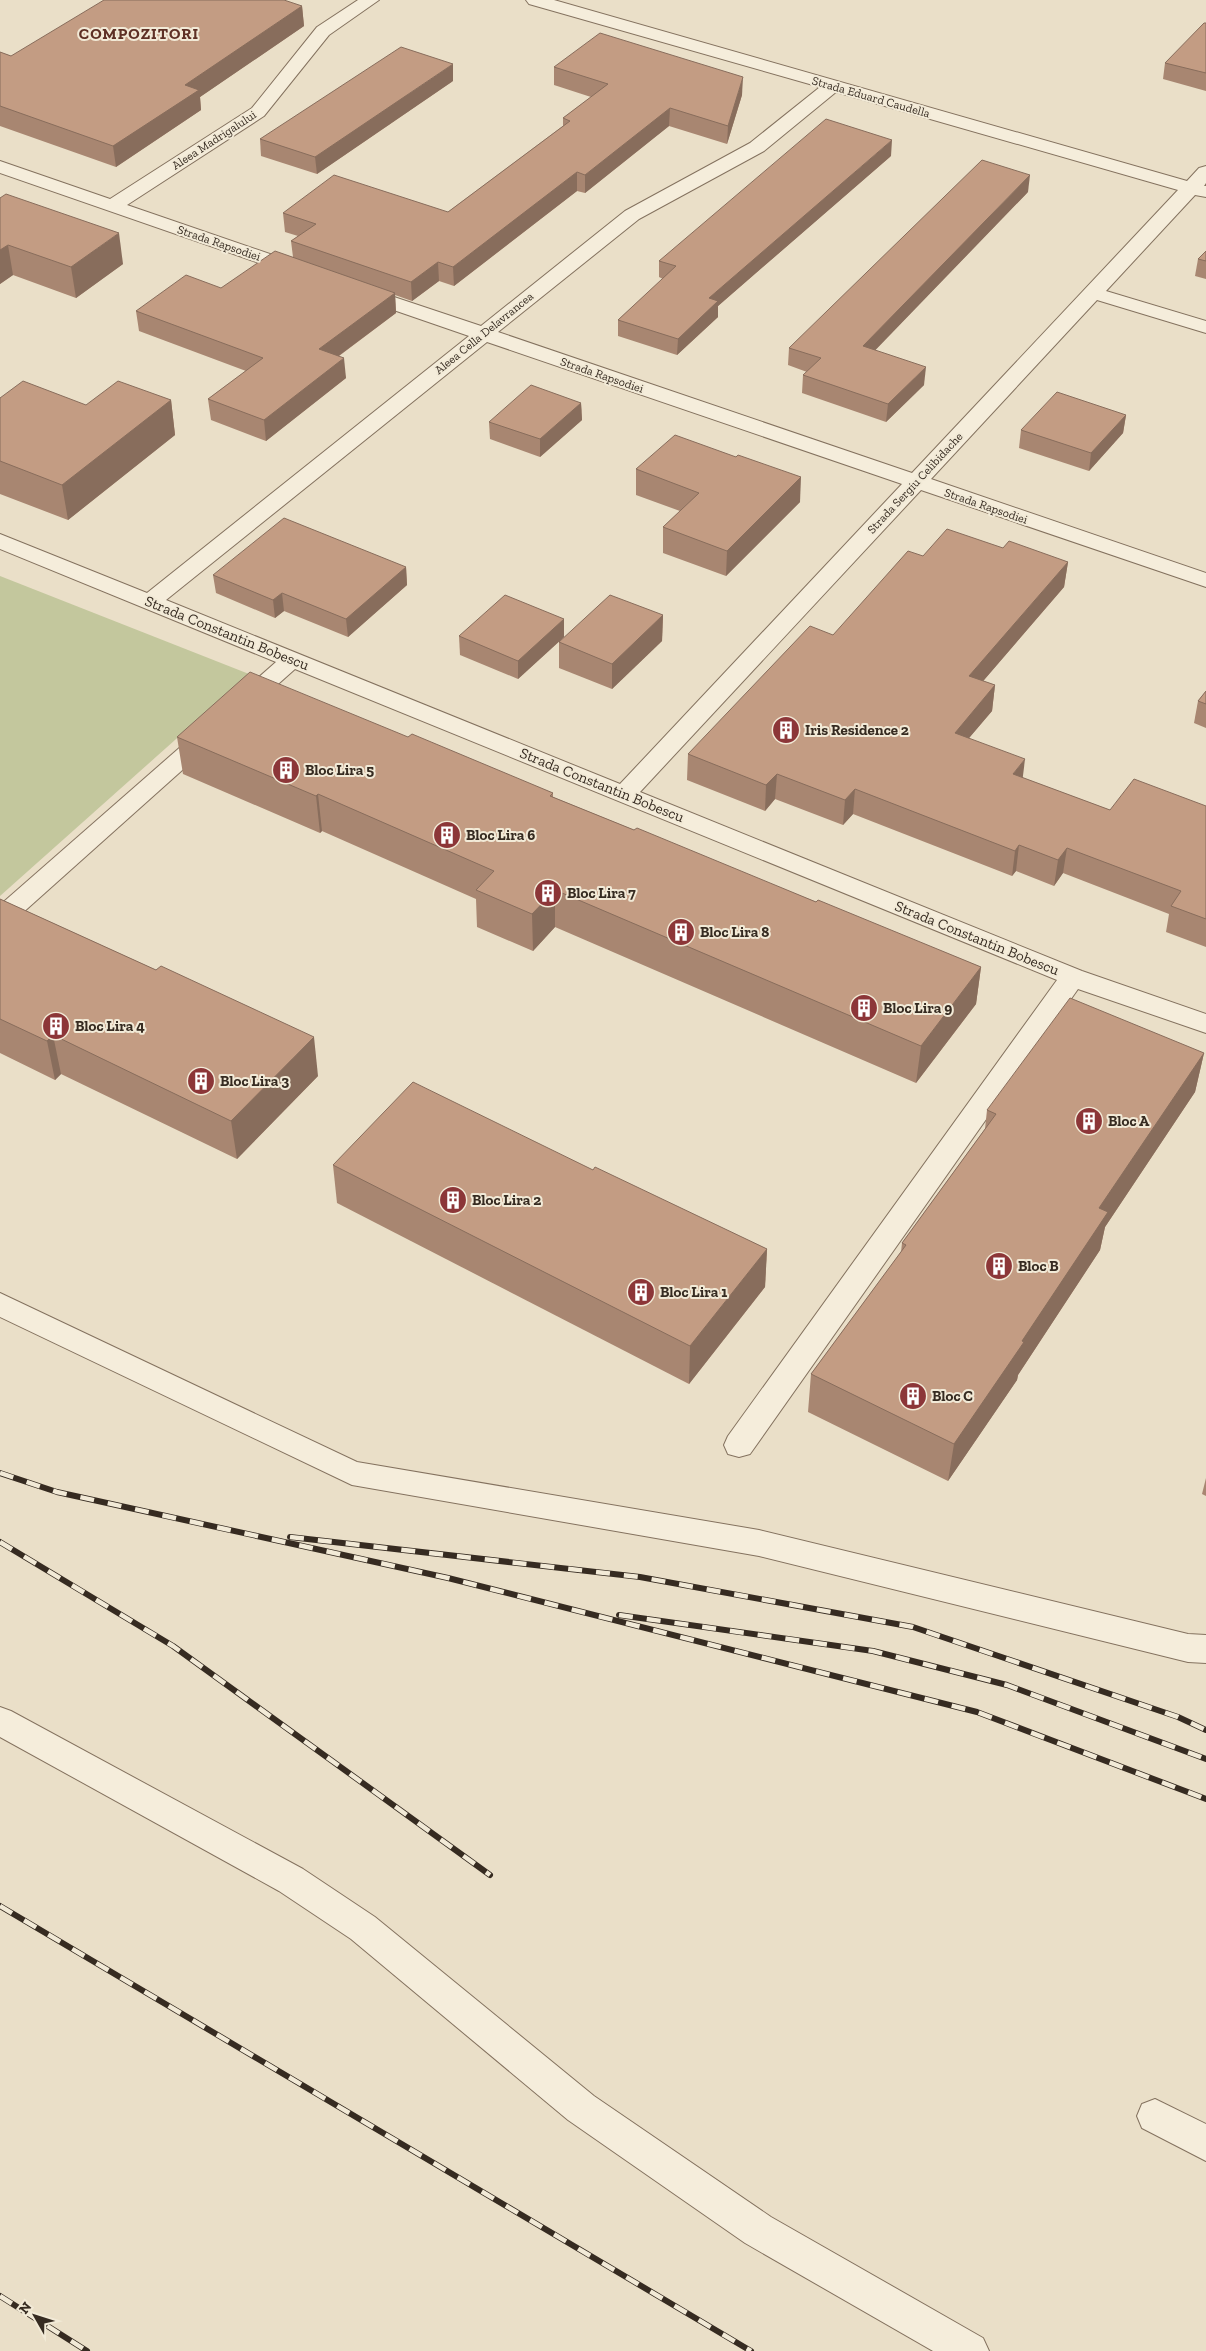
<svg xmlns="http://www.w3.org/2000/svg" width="1206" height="2351" viewBox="0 0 1206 2351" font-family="'Zilla Slab',serif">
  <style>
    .green { fill: #c3c79d }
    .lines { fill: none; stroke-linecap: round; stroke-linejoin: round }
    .minor-casing { stroke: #84725f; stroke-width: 2 }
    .minor { fill: #f5eddb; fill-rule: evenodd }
    .rail-casing { stroke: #362b21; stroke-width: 6 }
    .rail { stroke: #f2ead7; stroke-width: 4.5; stroke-dasharray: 14; stroke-linecap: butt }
    .wall { fill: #a88671 }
    .shaded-wall { fill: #886d5c }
    .building { fill: #c39c83; stroke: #886d5c }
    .labels { text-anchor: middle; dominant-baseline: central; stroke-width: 4; stroke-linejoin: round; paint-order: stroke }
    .far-street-label { font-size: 12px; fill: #362b21; stroke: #f2ead7 }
    .street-label { font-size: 15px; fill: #362b21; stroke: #f2ead7 }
    .poi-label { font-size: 15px; font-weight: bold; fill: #362b21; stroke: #f2ead7; text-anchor: start }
    .far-district-label { font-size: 16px; font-weight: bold; letter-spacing: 1px; fill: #5e3025; stroke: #f2ead7 }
  </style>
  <rect width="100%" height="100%" fill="#eadfc8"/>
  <path class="green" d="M 0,576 L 249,674 L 0,896 Z"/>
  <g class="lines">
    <g class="minor-casing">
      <g id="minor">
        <path d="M 358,0 L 379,0 L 329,35 L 264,116 L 127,205 L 305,266 L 308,270 L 305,274 L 298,276 L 291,274 L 0,173 L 0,161 L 110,199 L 252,108 L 317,27 Z"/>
        <path d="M 526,0 L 554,0 L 1187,181 L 1199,168 L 1206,166 L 1206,183 L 1204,186 L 1206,186 L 1206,197 L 1195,195 L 1106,291 L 1206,321 L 1206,333 L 1097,300 L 931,479 L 1206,573 L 1206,587 L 921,490 L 640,792 L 1082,971 L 1206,1014 L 1206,1033 L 1078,989 L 750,1454 L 739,1457 L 728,1454 L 724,1445 L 728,1436 L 1057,980 L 295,669 L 249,710 L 241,712 L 233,710 L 229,705 L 233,700 L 276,662 L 0,549 L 0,534 L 147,593 L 469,336 L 353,296 L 350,292 L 353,288 L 360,286 L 367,288 L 481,326 L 625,211 L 750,143 L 820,87 L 529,4 ZM 836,92 L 1178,190 L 912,473 L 498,332 L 639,219 L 764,151 ZM 487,342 L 902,484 L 620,784 L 166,600 Z"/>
        <path d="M 209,726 L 217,729 L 221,734 L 217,739 L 9,925 L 0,928 L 0,905 L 201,729 Z"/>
        <path d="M 0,1293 L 357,1462 L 759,1530 L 1188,1634 L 1206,1635 L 1206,1663 L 1188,1662 L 759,1556 L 352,1485 L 0,1317 Z"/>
        <path d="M 0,1707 L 11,1711 L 303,1869 L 375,1917 L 594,2096 L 771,2217 L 983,2338 L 989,2351 L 933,2351 L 745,2243 L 568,2120 L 351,1939 L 279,1891 L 0,1737 Z"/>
        <path d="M 1155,2099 L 1206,2124 L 1206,2161 L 1142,2128 L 1137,2116 L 1142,2104 Z"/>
      </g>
    </g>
    <use href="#minor" class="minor"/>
    <g class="rail-casing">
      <g id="rail">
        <path d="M 0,1473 L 57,1492 L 448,1578 L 977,1712 L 1206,1799"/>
        <path d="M 290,1537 L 640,1577 L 913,1627 L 1178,1717 L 1206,1730"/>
        <path d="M 0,1542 L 173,1646 L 490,1875"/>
        <path d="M 619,1615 L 873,1651 L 1007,1685 L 1206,1759"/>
        <path d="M 0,1906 L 751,2351"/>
        <path d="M 0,2296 L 87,2351"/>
      </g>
    </g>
    <use href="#rail" class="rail"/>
  </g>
  <g class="wall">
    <path d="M 302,6 L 304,26 L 200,97 L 201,110 L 116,167 L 0,126 L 0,52 L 11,56 Z"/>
    <path d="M 1206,23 L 1206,91 L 1163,79 L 1165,63 Z"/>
    <path d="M 554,67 L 742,95 L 727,144 L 669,126 L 585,193 L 577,191 L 454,286 L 439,281 L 412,301 L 395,295 L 396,313 L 339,356 L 346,378 L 266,441 L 211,420 L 208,399 L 246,371 L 139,331 L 136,311 L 221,288 L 293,257 L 291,241 L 298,236 L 285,232 L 283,213 L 448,212 L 563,126 L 563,118 L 591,97 L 554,85 Z"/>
    <path d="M 453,81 L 317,174 L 261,156 L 260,139 Z"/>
    <path d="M 891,156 L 718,306 L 718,317 L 677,355 L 618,336 L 618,320 L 663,279 L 659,277 L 659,261 Z"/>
    <path d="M 1028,192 L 875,350 L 924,385 L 886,422 L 802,393 L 803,375 L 807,372 L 788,365 L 789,348 Z"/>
    <path d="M 0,198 L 123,264 L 76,298 L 13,275 L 0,284 Z"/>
    <path d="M 1206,251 L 1206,279 L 1195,276 L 1198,259 Z"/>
    <path d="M 0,398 L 86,405 L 171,400 L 175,435 L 68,520 L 0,494 Z"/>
    <path d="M 581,403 L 582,420 L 540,457 L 490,439 L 489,422 Z"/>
    <path d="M 1126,415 L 1123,433 L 1089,471 L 1019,448 L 1021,430 Z"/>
    <path d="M 636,469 L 800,502 L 726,576 L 663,553 L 663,527 L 680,511 L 636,495 Z"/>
    <path d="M 1003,548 L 1068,562 L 1064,587 L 983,681 L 995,685 L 992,711 L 969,738 L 1022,778 L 1110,810 L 1206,806 L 1206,947 L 1166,932 L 1169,914 L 1063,873 L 1054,886 L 1016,871 L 1012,876 L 853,814 L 843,825 L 775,799 L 765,811 L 687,780 L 688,754 L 833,635 L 923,556 Z"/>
    <path d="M 406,567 L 407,585 L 348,637 L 284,611 L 275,618 L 216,593 L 213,575 Z"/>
    <path d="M 663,615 L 662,641 L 612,689 L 559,668 L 559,642 Z"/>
    <path d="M 564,619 L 564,637 L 518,679 L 460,655 L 459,636 Z"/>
    <path d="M 1206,691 L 1206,728 L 1194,723 L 1198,701 Z"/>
    <path d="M 177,737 L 408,737 L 553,793 L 553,797 L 634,830 L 981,967 L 976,1004 L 916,1083 L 555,927 L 533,951 L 477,927 L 476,899 L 322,831 L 320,833 L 183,774 Z"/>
    <path d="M 0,899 L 156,970 L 318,1076 L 237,1159 L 61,1074 L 55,1080 L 0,1053 Z"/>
    <path d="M 1204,1053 L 1195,1092 L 1105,1227 L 1100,1250 L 1018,1375 L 1017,1380 L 948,1481 L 808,1412 L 811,1374 L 901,1252 L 902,1243 L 985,1129 L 987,1110 Z"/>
    <path d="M 333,1165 L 593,1170 L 767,1249 L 765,1287 L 689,1384 L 337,1203 Z"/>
    <path d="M 1206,1478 L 1206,1496 L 1202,1494 Z"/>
  </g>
  <g class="shaded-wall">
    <path d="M 302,6 L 304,26 L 200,97 L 201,110 L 116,167 L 113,146 L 185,85 Z"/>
    <path d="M 453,64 L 453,81 L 317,174 L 315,157 Z"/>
    <path d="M 743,77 L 742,95 L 727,144 L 728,126 Z"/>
    <path d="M 670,108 L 669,126 L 585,193 L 585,175 Z"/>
    <path d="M 892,140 L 891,156 L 718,306 L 718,317 L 677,355 L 678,339 L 709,298 Z"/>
    <path d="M 577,172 L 577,191 L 454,286 L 453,267 Z"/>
    <path d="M 1030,175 L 1028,192 L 862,364 L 863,346 Z"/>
    <path d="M 119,233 L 123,264 L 76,298 L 71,267 Z"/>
    <path d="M 8,245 L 13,275 L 0,284 L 0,250 Z"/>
    <path d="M 438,262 L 439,281 L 412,301 L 411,282 Z"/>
    <path d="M 395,293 L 396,313 L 321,369 L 319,349 Z"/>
    <path d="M 344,358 L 346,378 L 266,441 L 264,420 Z"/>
    <path d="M 926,367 L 924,385 L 886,422 L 888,404 Z"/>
    <path d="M 171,400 L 175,435 L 68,520 L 62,485 Z"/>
    <path d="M 581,403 L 582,420 L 540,457 L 540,439 Z"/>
    <path d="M 1126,415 L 1123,433 L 1089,471 L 1091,453 Z"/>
    <path d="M 801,477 L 800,502 L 726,576 L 727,551 Z"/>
    <path d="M 1068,562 L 1064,587 L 966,701 L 969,676 Z"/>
    <path d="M 406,567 L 407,585 L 348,637 L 346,619 Z"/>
    <path d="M 282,593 L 284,611 L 275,618 L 273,600 Z"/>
    <path d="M 663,615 L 662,641 L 612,689 L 612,664 Z"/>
    <path d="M 564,619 L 564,637 L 518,679 L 518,661 Z"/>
    <path d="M 995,685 L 992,711 L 952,758 L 955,733 Z"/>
    <path d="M 1025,759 L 1022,784 L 1013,774 Z"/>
    <path d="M 777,774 L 775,799 L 765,811 L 766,785 Z"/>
    <path d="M 855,789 L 853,814 L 843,825 L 845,800 Z"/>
    <path d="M 318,794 L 322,831 L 320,833 L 316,796 Z"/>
    <path d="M 1019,845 L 1016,871 L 1012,876 L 1015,851 Z"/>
    <path d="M 1067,848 L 1063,873 L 1054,886 L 1058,860 Z"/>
    <path d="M 555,890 L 555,927 L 533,951 L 532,914 Z"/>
    <path d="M 981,967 L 976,1004 L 916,1083 L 921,1046 Z"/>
    <path d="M 53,1035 L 61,1074 L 55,1080 L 47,1041 Z"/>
    <path d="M 314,1037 L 318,1076 L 237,1159 L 231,1121 Z"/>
    <path d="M 1204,1053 L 1195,1092 L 1105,1227 L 1100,1250 L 1018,1375 L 1017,1380 L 948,1481 L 954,1444 L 1022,1341 L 1099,1208 Z"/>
    <path d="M 767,1249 L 765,1287 L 689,1384 L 690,1346 Z"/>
  </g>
  <g class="building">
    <path d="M 104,0 L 284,0 L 302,6 L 185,85 L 199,90 L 113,146 L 0,106 L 0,52 L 11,56 Z"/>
    <path d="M 1204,23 L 1206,23 L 1206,73 L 1165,63 Z"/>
    <path d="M 600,33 L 743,77 L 728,126 L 670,108 L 585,175 L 577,172 L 453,267 L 438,262 L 411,282 L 291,241 L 316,224 L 283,213 L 334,175 L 448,212 L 570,121 L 563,118 L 608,84 L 554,67 Z"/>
    <path d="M 401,47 L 453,64 L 315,157 L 260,139 Z"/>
    <path d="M 826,119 L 892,140 L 709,298 L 718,301 L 678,339 L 618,320 L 676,266 L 659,261 Z"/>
    <path d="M 982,160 L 1030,175 L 863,346 L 926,367 L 888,404 L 803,375 L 821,358 L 789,348 Z"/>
    <path d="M 6,194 L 119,233 L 71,267 L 8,245 L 0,250 L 0,198 Z"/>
    <path d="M 275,251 L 395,293 L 319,349 L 344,358 L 264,420 L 208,399 L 263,358 L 136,311 L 186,275 L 221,288 Z"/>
    <path d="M 1206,251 L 1206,261 L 1198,259 Z"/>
    <path d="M 23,381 L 86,405 L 118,381 L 171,400 L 62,485 L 0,461 L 0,398 Z"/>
    <path d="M 531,385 L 581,403 L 540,439 L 489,422 Z"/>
    <path d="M 1057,392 L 1126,415 L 1091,453 L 1021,430 Z"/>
    <path d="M 675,435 L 736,457 L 738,455 L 801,477 L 727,551 L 663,527 L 699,493 L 636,469 Z"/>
    <path d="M 284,518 L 406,567 L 346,619 L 282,593 L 273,600 L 213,575 Z"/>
    <path d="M 947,529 L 1003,548 L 1009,541 L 1068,562 L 969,676 L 995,685 L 955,733 L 1025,759 L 1013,774 L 1110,810 L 1134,779 L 1206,806 L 1206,919 L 1171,906 L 1181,891 L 1067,848 L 1058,860 L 1019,845 L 1015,851 L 855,789 L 845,800 L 777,774 L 766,785 L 688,754 L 810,626 L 833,635 L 908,551 L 923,556 Z"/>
    <path d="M 505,595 L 564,619 L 518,661 L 459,636 Z"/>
    <path d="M 610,595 L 663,615 L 612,664 L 559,642 Z"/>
    <path d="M 250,672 L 408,737 L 412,734 L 553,793 L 550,796 L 634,830 L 637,828 L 816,902 L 818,900 L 981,967 L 921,1046 L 555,890 L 532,914 L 476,890 L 494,871 L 318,794 L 316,796 L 177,737 Z"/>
    <path d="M 1206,691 L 1206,704 L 1198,701 Z"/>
    <path d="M 0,899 L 156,970 L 161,966 L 314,1037 L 231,1121 L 53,1035 L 47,1041 L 0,1019 Z"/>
    <path d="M 1070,998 L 1204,1053 L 1099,1208 L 1108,1212 L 1022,1341 L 1024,1342 L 954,1444 L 811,1374 L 906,1245 L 902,1243 L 996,1114 L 987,1110 Z"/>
    <path d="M 413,1082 L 593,1170 L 595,1167 L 767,1249 L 690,1346 L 333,1165 Z"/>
  </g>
  <defs>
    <g id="building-disc" transform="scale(1.4375)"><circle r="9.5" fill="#8c3638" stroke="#f2ead7"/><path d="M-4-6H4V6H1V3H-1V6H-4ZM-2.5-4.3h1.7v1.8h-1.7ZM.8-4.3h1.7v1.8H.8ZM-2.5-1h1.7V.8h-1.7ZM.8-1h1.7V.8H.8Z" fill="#fff"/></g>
  </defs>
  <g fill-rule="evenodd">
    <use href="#building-disc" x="786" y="730"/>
    <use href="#building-disc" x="286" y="770"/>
    <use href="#building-disc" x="447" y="835"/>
    <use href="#building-disc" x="548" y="893"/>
    <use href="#building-disc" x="681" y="932"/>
    <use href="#building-disc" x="864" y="1008"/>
    <use href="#building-disc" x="56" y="1026"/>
    <use href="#building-disc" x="201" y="1081"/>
    <use href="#building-disc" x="1089" y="1121"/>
    <use href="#building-disc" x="453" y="1200"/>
    <use href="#building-disc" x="999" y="1266"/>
    <use href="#building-disc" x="641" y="1292"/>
    <use href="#building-disc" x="913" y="1396"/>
  </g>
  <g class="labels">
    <g class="far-street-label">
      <text transform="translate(871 97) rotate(16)">Strada Eduard Caudella</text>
      <text transform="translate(214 140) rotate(-33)">Aleea Madrigalului</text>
      <text transform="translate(219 243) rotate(19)">Strada Rapsodiei</text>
      <text transform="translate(484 333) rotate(-39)">Aleea Cella Delavrancea</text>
      <text transform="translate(602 375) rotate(19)">Strada Rapsodiei</text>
      <text transform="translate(915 483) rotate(-47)">Strada Sergiu Celibidache</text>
      <text transform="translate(986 506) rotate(19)">Strada Rapsodiei</text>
    </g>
    <g class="street-label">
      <text transform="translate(227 633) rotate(22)">Strada Constantin Bobescu</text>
      <text transform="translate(602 785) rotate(22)">Strada Constantin Bobescu</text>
      <text transform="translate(977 938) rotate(22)">Strada Constantin Bobescu</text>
    </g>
    <g class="poi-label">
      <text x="805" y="730">Iris Residence 2</text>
      <text x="305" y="770">Bloc Lira 5</text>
      <text x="466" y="835">Bloc Lira 6</text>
      <text x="567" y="893">Bloc Lira 7</text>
      <text x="700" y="932">Bloc Lira 8</text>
      <text x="883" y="1008">Bloc Lira 9</text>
      <text x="75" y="1026">Bloc Lira 4</text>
      <text x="220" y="1081">Bloc Lira 3</text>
      <text x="1108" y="1121">Bloc A</text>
      <text x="472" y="1200">Bloc Lira 2</text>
      <text x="1018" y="1266">Bloc B</text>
      <text x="660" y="1292">Bloc Lira 1</text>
      <text x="932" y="1396">Bloc C</text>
    </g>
    <g class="far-district-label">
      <text x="139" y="33">COMPOZITORI</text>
    </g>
  </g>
  <g transform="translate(35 2316) rotate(309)" stroke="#f2ead7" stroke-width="4" paint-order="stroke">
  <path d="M0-4L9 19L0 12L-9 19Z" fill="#362b21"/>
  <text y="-8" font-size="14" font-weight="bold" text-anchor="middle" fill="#362b21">N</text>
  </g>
</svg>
